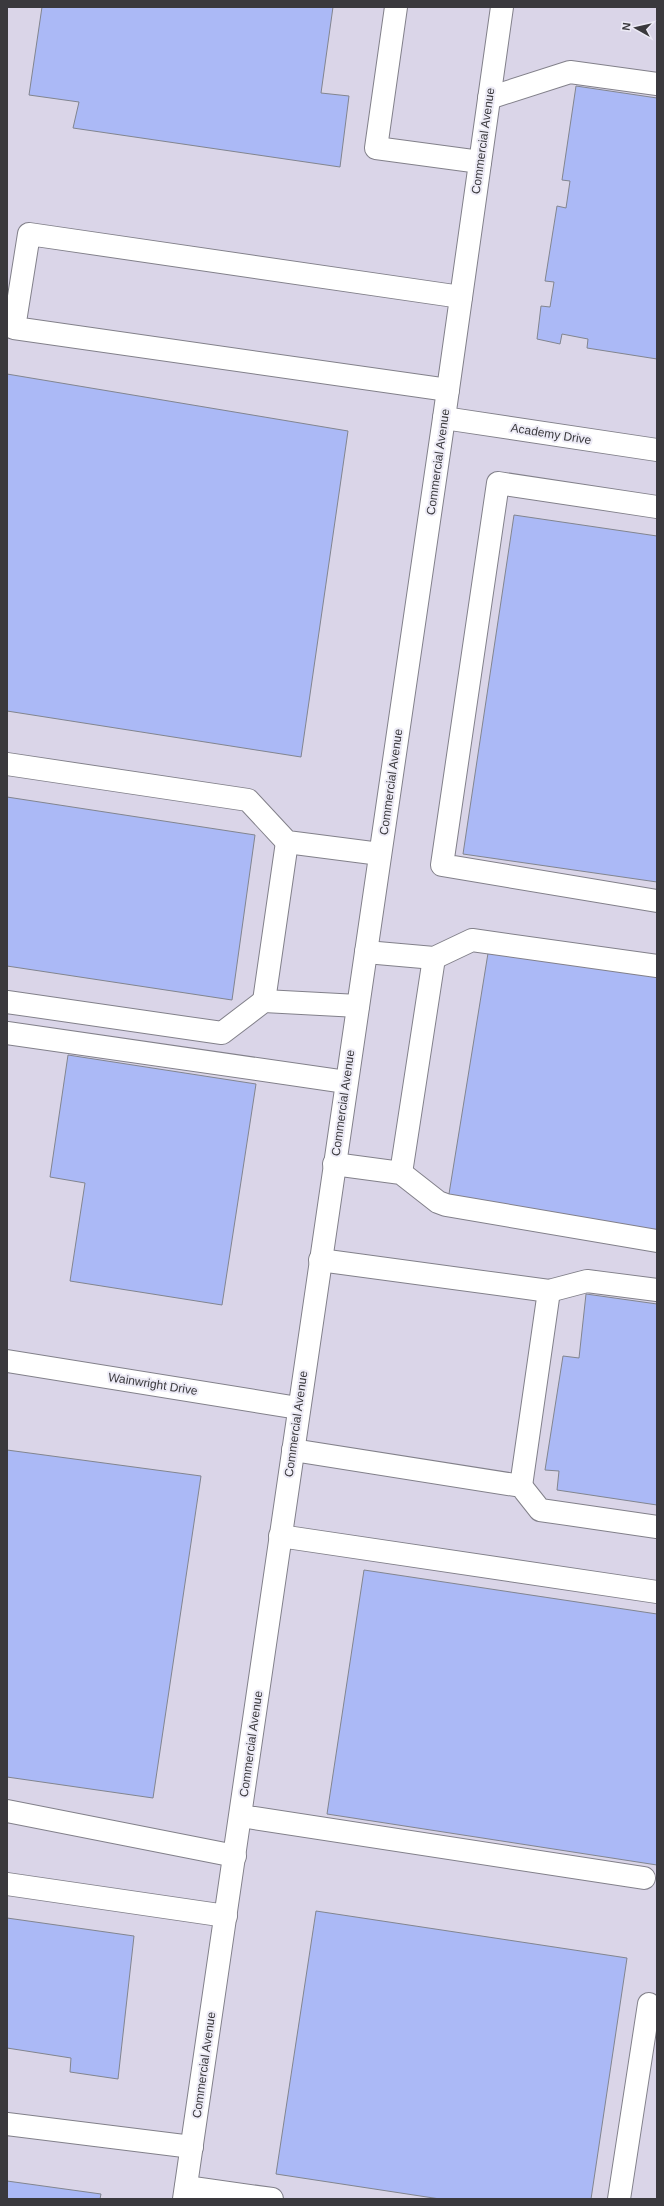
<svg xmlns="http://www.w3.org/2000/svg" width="664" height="2206" viewBox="0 0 664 2206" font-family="Arial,sans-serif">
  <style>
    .built { fill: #dad5e8 }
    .building { fill: #abb9f6; stroke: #82858f }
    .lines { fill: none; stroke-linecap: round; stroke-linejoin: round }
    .minor-casing { stroke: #82808a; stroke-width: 24 }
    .minor { stroke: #fff; stroke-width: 22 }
    .labels { text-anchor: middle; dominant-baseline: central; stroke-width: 4; stroke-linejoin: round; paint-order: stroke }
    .street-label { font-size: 12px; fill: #3a393d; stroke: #edebf6 }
  </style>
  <rect width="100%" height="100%" fill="#e0dee9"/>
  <rect class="built" x="7" y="7" width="650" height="2192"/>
  <g class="building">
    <path d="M 42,7 L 333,7 L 321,93 L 349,96 L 340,167 L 73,128 L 79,102 L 29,95 Z"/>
    <path d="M 576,86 L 657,98 L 657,359 L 587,348 L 588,339 L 562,334 L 560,344 L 537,339 L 541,306 L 550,307 L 554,282 L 545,281 L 557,206 L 566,208 L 570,181 L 562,180 Z"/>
    <path d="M 7,374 L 348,431 L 301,757 L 7,711 Z"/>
    <path d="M 514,515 L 657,536 L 657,882 L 463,854 Z"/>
    <path d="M 7,797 L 255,835 L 232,1000 L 7,966 Z"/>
    <path d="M 489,947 L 657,972 L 657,1230 L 448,1200 Z"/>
    <path d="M 68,1055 L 256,1084 L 222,1305 L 70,1281 L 85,1183 L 50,1177 Z"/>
    <path d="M 586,1294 L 657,1304 L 657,1505 L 557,1490 L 559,1471 L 545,1470 L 563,1356 L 579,1358 Z"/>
    <path d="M 7,1450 L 201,1476 L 153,1798 L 7,1777 Z"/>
    <path d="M 364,1570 L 657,1614 L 657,1865 L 327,1814 Z"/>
    <path d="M 316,1911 L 627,1958 L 591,2199 L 440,2199 L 276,2174 Z"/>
    <path d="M 7,1918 L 134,1936 L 118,2079 L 70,2072 L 71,2058 L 7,2048 Z"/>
    <path d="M 7,2181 L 101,2194 L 100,2199 L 7,2199 Z"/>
  </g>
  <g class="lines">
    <g class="minor-casing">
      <g id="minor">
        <path d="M 396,7 L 376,148 L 480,162"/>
        <path d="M 489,98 L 570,72 L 657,84"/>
        <path d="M 448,390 L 14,328 L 29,234 L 461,297"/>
        <path d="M 444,418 L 657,450"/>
        <path d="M 657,507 L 498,483 L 442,865 L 657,901"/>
        <path d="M 7,764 L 248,800 L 287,842 L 380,854"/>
        <path d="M 366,952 L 434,958 L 472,940 L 657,966"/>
        <path d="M 264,1001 L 287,842"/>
        <path d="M 7,1002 L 222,1033 L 264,1001 L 358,1006"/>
        <path d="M 7,1033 L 346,1082"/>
        <path d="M 334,1164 L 401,1173 L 438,1202 L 446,1205 L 657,1241"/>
        <path d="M 401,1173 L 434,958"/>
        <path d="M 320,1260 L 549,1291 L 587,1281 L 657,1290"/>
        <path d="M 7,1361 L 298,1408"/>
        <path d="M 293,1450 L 521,1486 L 540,1510 L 657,1527"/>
        <path d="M 521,1486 L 549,1291"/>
        <path d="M 280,1536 L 657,1592"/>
        <path d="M 7,1811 L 235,1856"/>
        <path d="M 241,1816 L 644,1878"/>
        <path d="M 7,1884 L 226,1916"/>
        <path d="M 7,2124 L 192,2147"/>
        <path d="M 186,2187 L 272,2199"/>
        <path d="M 184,2199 L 444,418 L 502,7"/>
        <path d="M 619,2199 L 649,2004"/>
      </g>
    </g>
    <use href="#minor" class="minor"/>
  </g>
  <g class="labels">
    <g class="street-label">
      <text transform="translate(483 141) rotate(-82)">Commercial Avenue</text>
      <text transform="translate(551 434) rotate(9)">Academy Drive</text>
      <text transform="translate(438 462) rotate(-82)">Commercial Avenue</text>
      <text transform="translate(391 782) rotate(-82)">Commercial Avenue</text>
      <text transform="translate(343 1103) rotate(-82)">Commercial Avenue</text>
      <text transform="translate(153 1384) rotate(9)">Wainwright Drive</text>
      <text transform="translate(296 1424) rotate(-82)">Commercial Avenue</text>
      <text transform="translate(251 1744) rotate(-82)">Commercial Avenue</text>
      <text transform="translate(204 2065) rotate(-82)">Commercial Avenue</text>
    </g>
  </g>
  <rect width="664" height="2206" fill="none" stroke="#3a393d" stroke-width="16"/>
  <g transform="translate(636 28) rotate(278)" stroke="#edebf6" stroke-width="3" paint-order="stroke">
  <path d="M0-3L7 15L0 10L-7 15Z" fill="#3a393d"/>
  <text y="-6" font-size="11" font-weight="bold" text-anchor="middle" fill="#3a393d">N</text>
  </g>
</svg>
